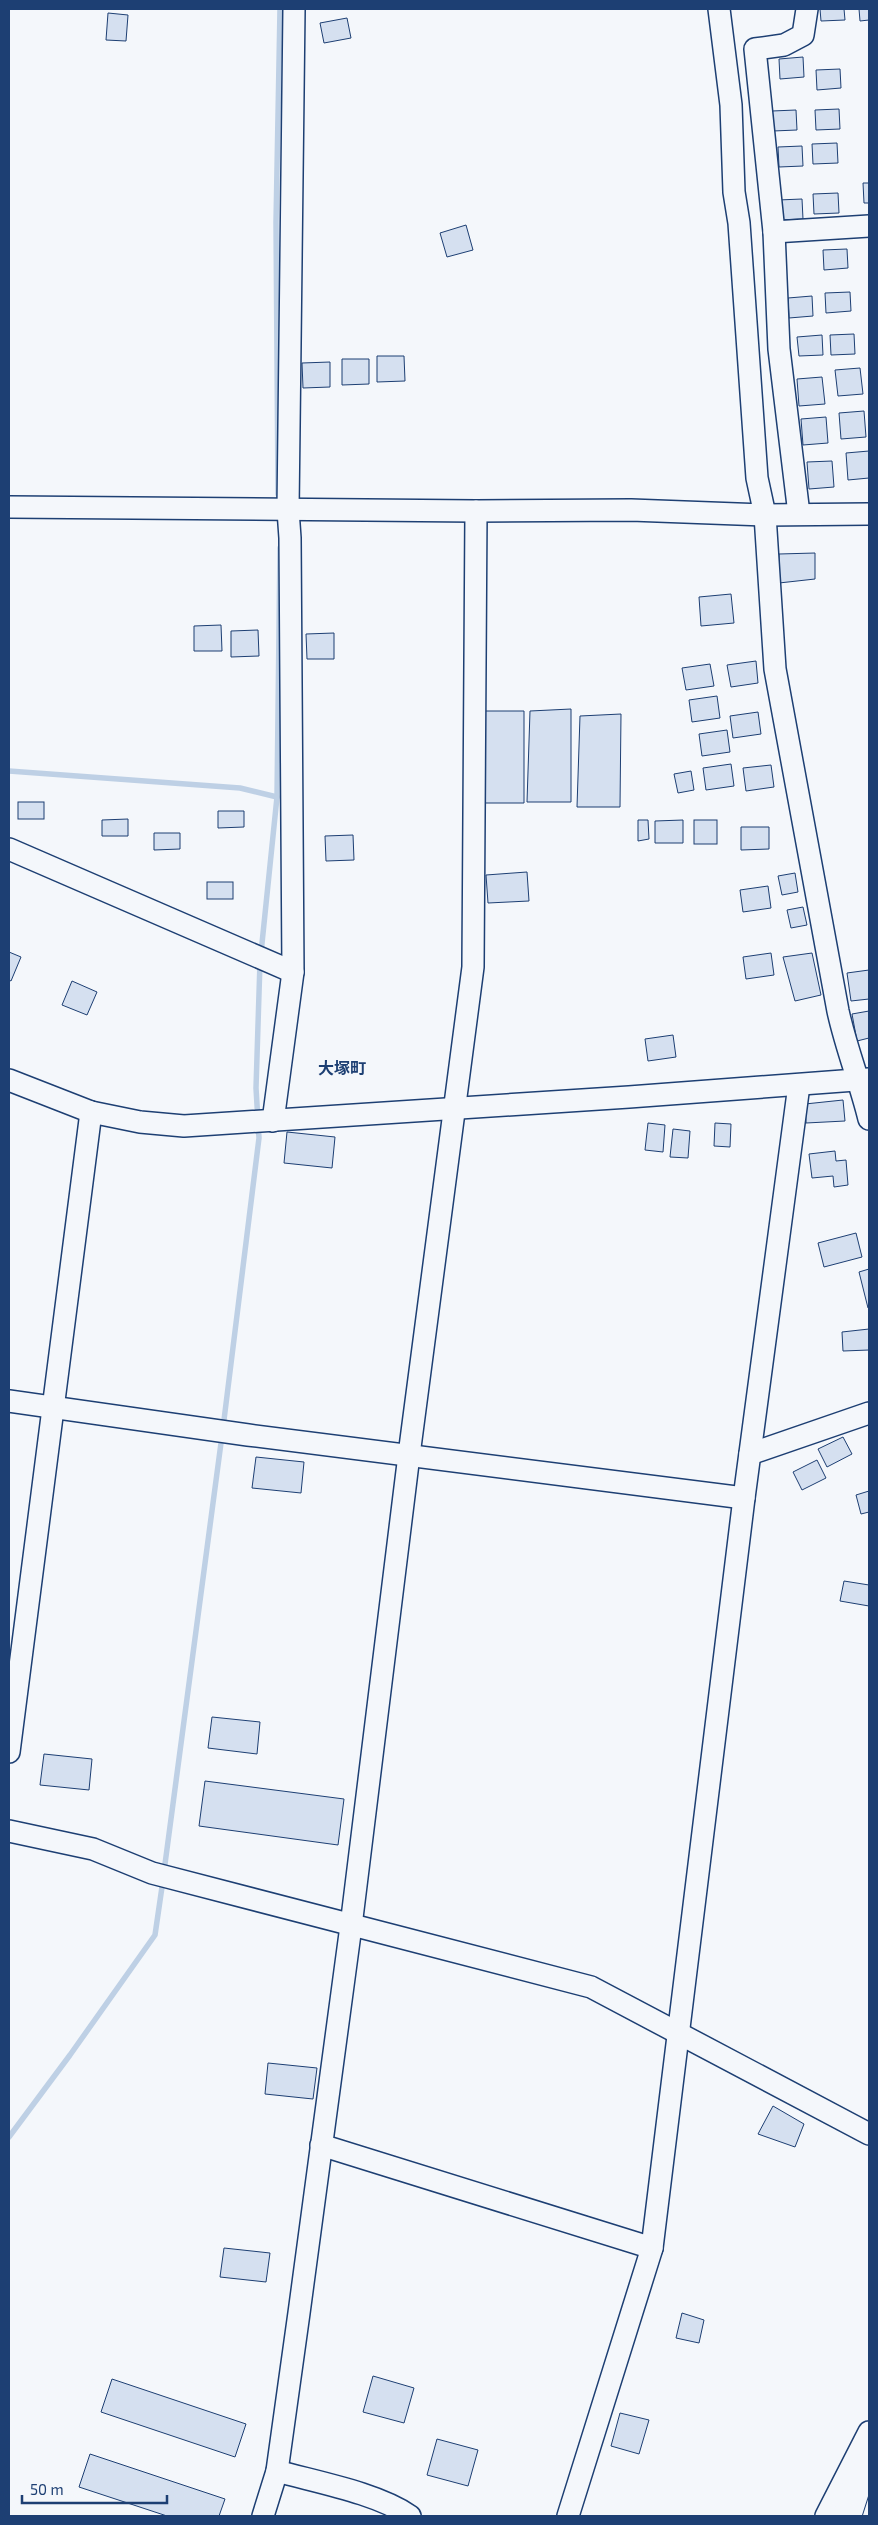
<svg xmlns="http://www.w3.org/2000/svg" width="878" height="2525" viewBox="0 0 878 2525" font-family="'Exo 2','Noto Sans JP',sans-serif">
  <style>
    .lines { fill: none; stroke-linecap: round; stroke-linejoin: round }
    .stream { stroke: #bed0e5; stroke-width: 5.5 }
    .building { fill: #d5e0f0; stroke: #1d3f73 }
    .minor-casing { stroke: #1d3f73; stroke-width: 24 }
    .major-casing { stroke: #1d3f73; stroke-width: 30 }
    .minor { stroke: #f4f7fb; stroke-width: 21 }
    .major { stroke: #f4f7fb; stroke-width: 28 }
    .labels { text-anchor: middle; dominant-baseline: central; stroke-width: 4; stroke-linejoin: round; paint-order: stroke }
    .neighbourhood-label { font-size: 16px; font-weight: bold; fill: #1d3f73; stroke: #f4f7fb }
  </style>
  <rect width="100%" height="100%" fill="#f4f7fb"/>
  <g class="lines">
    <g class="stream">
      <path d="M 278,494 L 276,222 L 280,9"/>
      <path d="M 9,771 L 240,788 L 277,797"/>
      <path d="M 261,953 L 277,797 L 280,548"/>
      <path d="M 224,1420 L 259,1138 L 256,1088 L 260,962"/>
      <path d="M 165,1864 L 221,1443"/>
      <path d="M 9,2137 L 70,2055 L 155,1935 L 162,1887"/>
    </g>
  </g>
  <g class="building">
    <path d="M 820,9 L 844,9 L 845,20 L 821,21 Z"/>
    <path d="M 859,9 L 869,9 L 869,20 L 860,21 Z"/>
    <path d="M 108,13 L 128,15 L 126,41 L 106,40 Z"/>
    <path d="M 347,18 L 351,38 L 324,43 L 320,23 Z"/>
    <path d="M 803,57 L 804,77 L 780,79 L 779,59 Z"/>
    <path d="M 840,69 L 841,88 L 817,90 L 816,70 Z"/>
    <path d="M 839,109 L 840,129 L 816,130 L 815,110 Z"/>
    <path d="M 796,110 L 797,130 L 773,131 L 772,111 Z"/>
    <path d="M 837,143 L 838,163 L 813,164 L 812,144 Z"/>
    <path d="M 802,146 L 803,166 L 779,167 L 778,147 Z"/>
    <path d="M 863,183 L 869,183 L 869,203 L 864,203 Z"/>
    <path d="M 838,193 L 839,213 L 814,214 L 813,194 Z"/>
    <path d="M 802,199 L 803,219 L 779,220 L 778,200 Z"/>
    <path d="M 466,225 L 473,250 L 447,257 L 440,233 Z"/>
    <path d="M 847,249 L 848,268 L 824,270 L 823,250 Z"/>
    <path d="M 850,292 L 851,311 L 826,313 L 825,293 Z"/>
    <path d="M 812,296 L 813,316 L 789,318 L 788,298 Z"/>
    <path d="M 854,334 L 855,354 L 831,355 L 830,335 Z"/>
    <path d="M 822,335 L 823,355 L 799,356 L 797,337 Z"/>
    <path d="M 377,356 L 404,356 L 405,381 L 377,382 Z"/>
    <path d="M 342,359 L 369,359 L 369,384 L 342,385 Z"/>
    <path d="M 330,362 L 330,387 L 303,388 L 302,363 Z"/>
    <path d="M 860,368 L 863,394 L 838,396 L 835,370 Z"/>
    <path d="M 822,377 L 825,404 L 799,406 L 797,379 Z"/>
    <path d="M 864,411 L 866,437 L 841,439 L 839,413 Z"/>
    <path d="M 826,417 L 828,443 L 803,445 L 801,419 Z"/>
    <path d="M 869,451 L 869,478 L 848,480 L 846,453 Z"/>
    <path d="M 832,461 L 834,487 L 809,489 L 807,462 Z"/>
    <path d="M 815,553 L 815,579 L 779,583 L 779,554 Z"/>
    <path d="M 731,594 L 734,623 L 701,626 L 699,597 Z"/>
    <path d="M 221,625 L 222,651 L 194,651 L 194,626 Z"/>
    <path d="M 258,630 L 259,656 L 231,657 L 231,631 Z"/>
    <path d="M 334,633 L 334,659 L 307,659 L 306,634 Z"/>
    <path d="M 756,661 L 758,683 L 731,687 L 727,665 Z"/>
    <path d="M 710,664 L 714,686 L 686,690 L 682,668 Z"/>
    <path d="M 717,696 L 720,718 L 692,722 L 689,700 Z"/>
    <path d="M 571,709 L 571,802 L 527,802 L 530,711 Z"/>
    <path d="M 482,711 L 524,711 L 524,803 L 481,803 Z"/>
    <path d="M 758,712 L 761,734 L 733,738 L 730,716 Z"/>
    <path d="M 621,714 L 620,807 L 577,807 L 580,716 Z"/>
    <path d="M 727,730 L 730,752 L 702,756 L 699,734 Z"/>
    <path d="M 731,764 L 734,786 L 706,790 L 703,768 Z"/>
    <path d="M 771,765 L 774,787 L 746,791 L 743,768 Z"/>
    <path d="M 691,771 L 694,790 L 678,793 L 674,774 Z"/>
    <rect x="18" y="802" width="26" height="17"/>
    <path d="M 218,811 L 244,811 L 244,827 L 218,828 Z"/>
    <path d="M 128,819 L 128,836 L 102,836 L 102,820 Z"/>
    <path d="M 638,820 L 648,820 L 649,839 L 638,841 Z"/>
    <path d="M 683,820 L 683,843 L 655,843 L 655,821 Z"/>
    <rect x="694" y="820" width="23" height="24"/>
    <path d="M 741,827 L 769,827 L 769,849 L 741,850 Z"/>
    <path d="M 154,833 L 180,833 L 180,849 L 154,850 Z"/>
    <path d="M 353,835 L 354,860 L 326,861 L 325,836 Z"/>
    <path d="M 527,872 L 529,901 L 488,903 L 486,875 Z"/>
    <path d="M 795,873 L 798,892 L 782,895 L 778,876 Z"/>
    <rect x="207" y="882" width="26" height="17"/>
    <path d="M 768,886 L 771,908 L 743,912 L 740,890 Z"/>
    <path d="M 803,907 L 807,925 L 791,928 L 787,910 Z"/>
    <path d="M 9,952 L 21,957 L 11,981 L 9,980 Z"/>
    <path d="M 771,953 L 774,975 L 746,979 L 743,957 Z"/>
    <path d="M 812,953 L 821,995 L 795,1001 L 783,957 Z"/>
    <path d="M 869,970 L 869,999 L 851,1001 L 847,973 Z"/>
    <path d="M 72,981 L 97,992 L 87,1015 L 62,1005 Z"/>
    <path d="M 869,1011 L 869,1038 L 857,1041 L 852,1014 Z"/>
    <path d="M 673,1035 L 676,1057 L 648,1061 L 645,1039 Z"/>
    <path d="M 843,1100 L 845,1121 L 806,1123 L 805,1104 Z"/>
    <path d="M 648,1123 L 665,1125 L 663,1152 L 645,1150 Z"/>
    <path d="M 715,1123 L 731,1124 L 730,1147 L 714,1146 Z"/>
    <path d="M 673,1129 L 690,1131 L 688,1158 L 670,1157 Z"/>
    <path d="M 287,1132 L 335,1137 L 332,1168 L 284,1163 Z"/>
    <path d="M 835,1151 L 836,1161 L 846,1160 L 848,1185 L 834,1187 L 833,1176 L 812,1178 L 809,1154 Z"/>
    <path d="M 856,1233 L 862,1257 L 824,1267 L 818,1243 Z"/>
    <path d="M 869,1269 L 869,1307 L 868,1308 L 859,1272 Z"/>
    <path d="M 869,1329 L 869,1350 L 843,1351 L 842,1332 Z"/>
    <path d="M 843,1437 L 852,1454 L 827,1467 L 818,1449 Z"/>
    <path d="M 256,1457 L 304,1462 L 301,1493 L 252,1488 Z"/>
    <path d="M 817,1460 L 826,1478 L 802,1490 L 793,1472 Z"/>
    <path d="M 869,1491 L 869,1512 L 861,1514 L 856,1495 Z"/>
    <path d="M 844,1581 L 869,1585 L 869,1606 L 840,1601 Z"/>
    <path d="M 212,1717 L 260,1722 L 257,1754 L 208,1748 Z"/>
    <path d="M 44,1754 L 92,1759 L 89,1790 L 40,1785 Z"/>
    <path d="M 205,1781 L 344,1799 L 338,1845 L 199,1826 Z"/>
    <path d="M 268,2063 L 317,2068 L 313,2099 L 265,2094 Z"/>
    <path d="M 773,2106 L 804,2124 L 795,2147 L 758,2134 Z"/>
    <path d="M 224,2248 L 270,2253 L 266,2282 L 220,2277 Z"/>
    <path d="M 682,2313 L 704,2320 L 699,2343 L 676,2338 Z"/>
    <path d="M 373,2376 L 414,2388 L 404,2423 L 363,2412 Z"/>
    <path d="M 112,2379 L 246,2424 L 235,2457 L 101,2412 Z"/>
    <path d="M 620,2413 L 649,2420 L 639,2454 L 611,2446 Z"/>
    <path d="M 437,2439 L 478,2450 L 468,2486 L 427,2475 Z"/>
    <path d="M 90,2454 L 225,2499 L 219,2516 L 167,2516 L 79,2487 Z"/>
  </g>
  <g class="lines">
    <g class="minor-casing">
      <g id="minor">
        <path d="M 719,9 L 731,105 L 734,192 L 739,223 L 757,478 L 765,515 L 775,669 L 838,1011 C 846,1048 860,1082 869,1119"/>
        <path d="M 774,232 L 869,226"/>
        <path d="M 9,507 L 476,511 L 631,510 L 765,515 L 869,514"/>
        <path d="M 799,514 L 779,349 L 774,232 L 755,49 L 784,45 L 803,35 L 807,9"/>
        <path d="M 9,849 L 293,972"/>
        <path d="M 9,1080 L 91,1112 L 140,1122 L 184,1126 L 629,1097 L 869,1079"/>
        <path d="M 273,1121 L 293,972 L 290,538 L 288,510 L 294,9"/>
        <path d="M 9,1401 L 248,1435 L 744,1498"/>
        <path d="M 750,1454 L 869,1413"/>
        <path d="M 9,1752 L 91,1112"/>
        <path d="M 9,1831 L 93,1849 L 152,1873 L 591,1987 L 869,2134"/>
        <path d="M 321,2145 L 652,2248"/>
        <path d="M 277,2471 C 316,2482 377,2493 410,2516"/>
        <path d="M 263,2516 L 277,2471 L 299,2313 L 351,1926 L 409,1455 L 473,967 L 476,511"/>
        <path d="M 568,2516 L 652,2248 L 744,1498 L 799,1085"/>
        <path d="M 826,2516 L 869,2432"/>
      </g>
    </g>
    <g class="major-casing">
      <path id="major" d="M 847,2516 L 869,2447"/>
    </g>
    <use href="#minor" class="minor"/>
    <use href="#major" class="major"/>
  </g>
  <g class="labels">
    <g class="neighbourhood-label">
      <text x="342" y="1067">大塚町</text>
    </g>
  </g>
  <rect width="878" height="2525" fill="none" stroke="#1d3f73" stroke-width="20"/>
  <path d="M22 2495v8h145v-8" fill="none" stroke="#1d3f73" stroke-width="2.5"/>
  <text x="30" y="2495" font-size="15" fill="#1d3f73" stroke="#f4f7fb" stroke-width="4" paint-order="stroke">50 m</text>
</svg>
